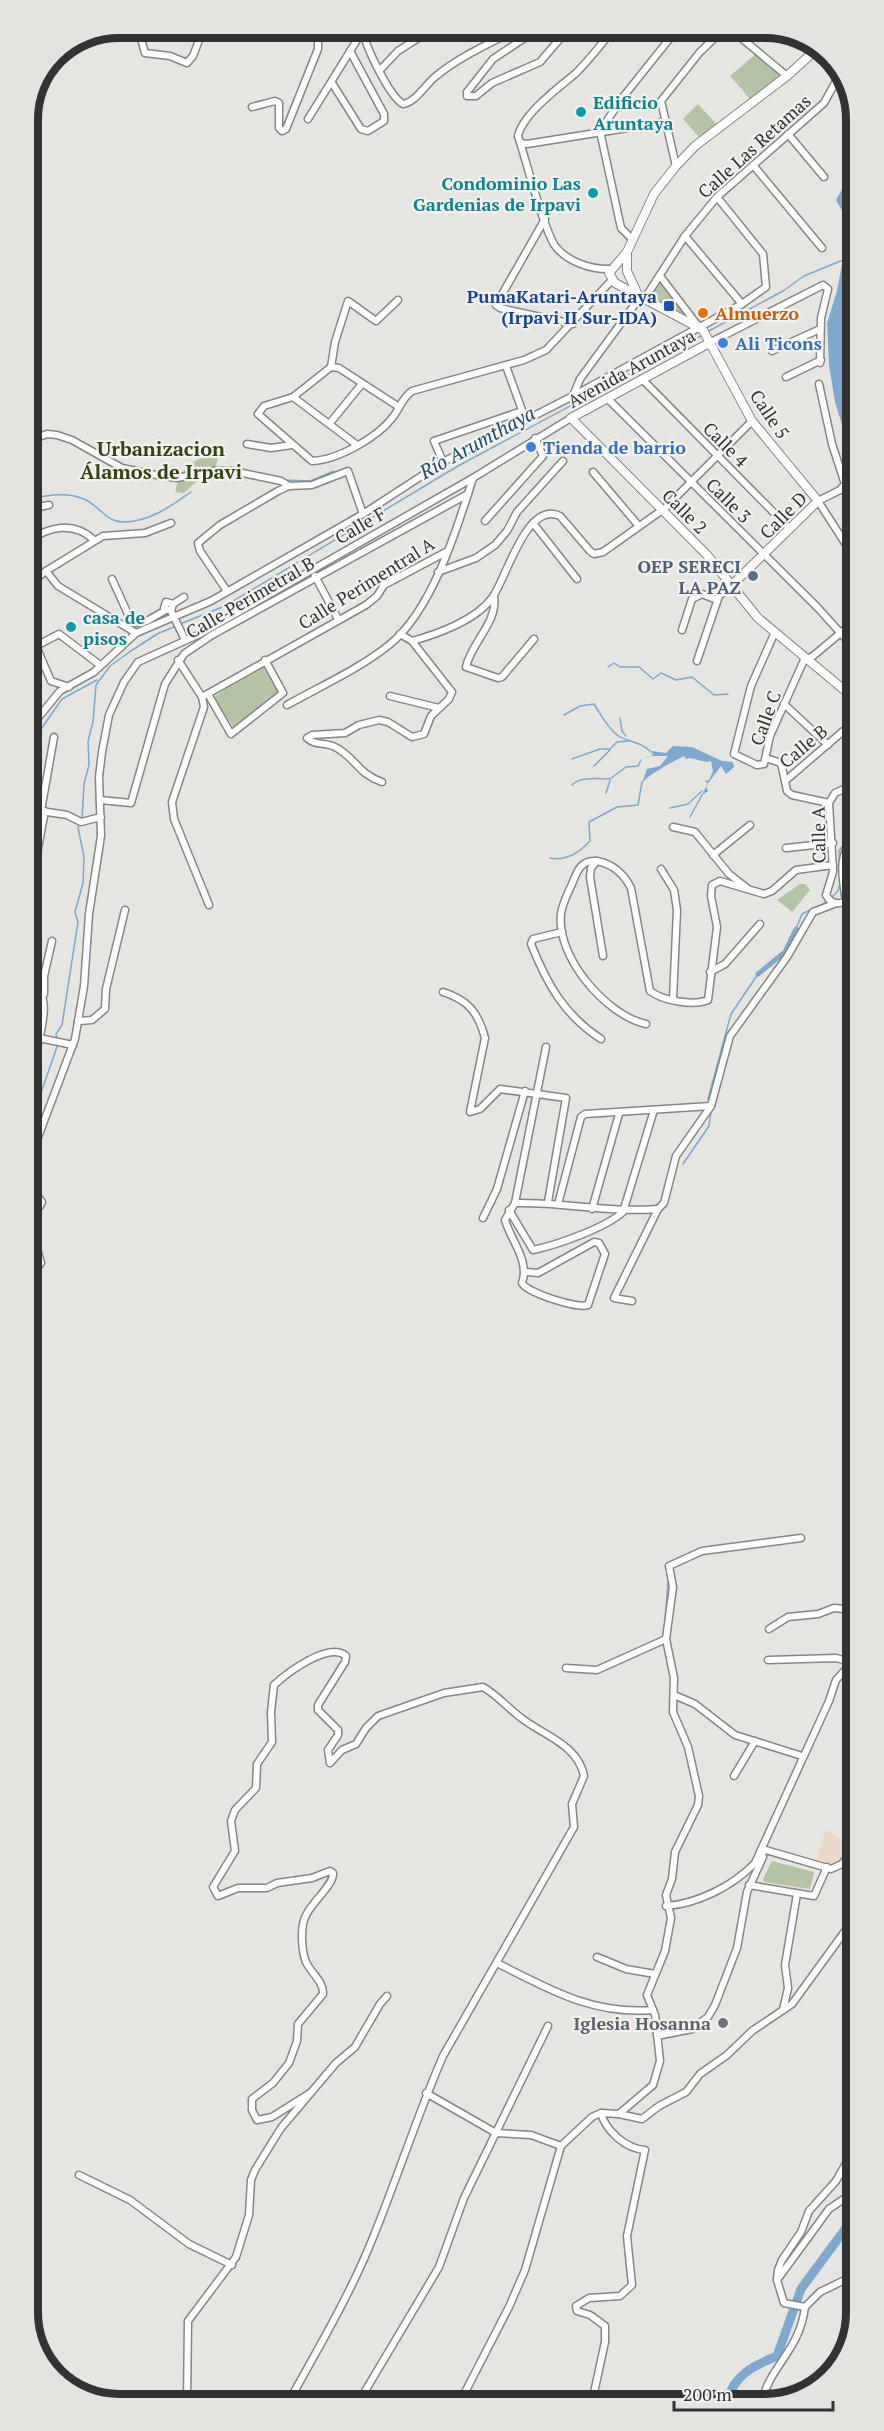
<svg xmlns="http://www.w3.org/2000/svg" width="884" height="2431" viewBox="0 0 884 2431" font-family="'PT Serif',serif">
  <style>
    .education { fill: #ebd8c8 }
    .green { fill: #b4c3a5 }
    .water { fill: #7ea9cd }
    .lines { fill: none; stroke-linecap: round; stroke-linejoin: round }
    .stream { stroke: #7ea9cd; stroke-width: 1.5 }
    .canal { stroke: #7ea9cd; stroke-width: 5 }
    .river { stroke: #7ea9cd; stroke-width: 9 }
    .minor-casing { stroke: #878683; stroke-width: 9 }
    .major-casing { stroke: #878683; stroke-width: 10 }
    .minor { stroke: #fff; stroke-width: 6 }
    .major { stroke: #fff; stroke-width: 8 }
    .culture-dot { fill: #0f9aa8; stroke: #f3f2ef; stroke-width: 2 }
    .transit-dot { fill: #1a4fb4; stroke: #f3f2ef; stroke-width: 2 }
    .food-dot { fill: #e8710a; stroke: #f3f2ef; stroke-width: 2 }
    .shop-dot { fill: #3f7fe0; stroke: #f3f2ef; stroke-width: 2 }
    .service-dot { fill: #5c6f8a; stroke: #f3f2ef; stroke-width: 2 }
    .worship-dot { fill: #6b7280; stroke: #f3f2ef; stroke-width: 2 }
    .labels { text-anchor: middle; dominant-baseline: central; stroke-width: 4.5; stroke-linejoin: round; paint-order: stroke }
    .culture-label { font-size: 18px; font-weight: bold; fill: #0d838f; stroke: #f3f2ef; text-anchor: start }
    .street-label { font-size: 18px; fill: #323231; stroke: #f3f2ef }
    .transit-label { font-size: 18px; font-weight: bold; fill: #164399; stroke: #f3f2ef; text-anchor: end }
    .food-label { font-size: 18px; font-weight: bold; fill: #c56008; stroke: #f3f2ef; text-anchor: start }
    .shop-label { font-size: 18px; font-weight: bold; fill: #366cbe; stroke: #f3f2ef; text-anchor: start }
    .service-label { font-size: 18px; font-weight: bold; fill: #4e5e75; stroke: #f3f2ef; text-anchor: end }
    .worship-label { font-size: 18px; font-weight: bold; fill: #5b616d; stroke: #f3f2ef; text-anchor: end }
    .water-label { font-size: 20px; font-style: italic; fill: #194b6f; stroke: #f3f2ef }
    .neighbourhood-label { font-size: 20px; font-weight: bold; fill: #2f4410; stroke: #f3f2ef }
    .rim { fill: none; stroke: #323231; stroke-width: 8 }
  </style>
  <rect width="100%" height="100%" fill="#e6e5e2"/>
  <path class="education" d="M 826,1829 L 851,1845 L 837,1865 L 817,1859 Z"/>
  <g class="green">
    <path d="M 757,53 L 782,73 L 751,100 L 730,76 Z"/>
    <path d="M 698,104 L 718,126 L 699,137 L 683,119 Z"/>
    <path d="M 661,282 L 688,317 L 652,298 L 651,293 Z"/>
    <path d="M 219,454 L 215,470 L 205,474 L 184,493 L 175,492 C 183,464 191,460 219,454 Z"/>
    <path d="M 263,666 L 279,693 L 234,728 L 213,697 Z"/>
    <path d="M 800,884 L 805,884 L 810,890 L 792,912 L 777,900 Z"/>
    <path d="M 772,1861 L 814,1872 L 810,1889 L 764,1882 L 763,1879 Z"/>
  </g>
  <g class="water">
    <path d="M 854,168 L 854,337 L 852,356 L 854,464 L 835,402 L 829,365 L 827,323 L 837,291 L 845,248 L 849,238 L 848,221 L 836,200 Z"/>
    <path d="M 673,746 L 692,747 L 722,761 L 733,762 L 734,767 L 726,774 L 721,766 L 706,786 L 708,791 L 701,796 L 708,784 L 705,781 L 709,780 L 713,771 L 711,761 C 701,764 694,756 686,759 L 684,756 C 668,765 653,771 642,783 L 647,769 L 660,766 L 668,756 L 649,756 L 642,759 L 653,755 L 652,751 L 666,753 Z"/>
  </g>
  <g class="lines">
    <g class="stream">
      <path d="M 707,332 L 783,291 L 804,276 L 843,260"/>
      <path d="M 284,480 L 310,481 L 334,471"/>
      <path d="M 28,500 C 47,495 68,491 86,500 C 100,507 107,523 125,522 C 151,521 171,506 191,492"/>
      <path d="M 180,624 L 225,606 L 458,466 L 703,335"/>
      <path d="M 608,667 L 614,663 L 620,667 L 639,667 L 653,679 L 661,673 L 676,680 L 692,677 L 714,695 L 728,694"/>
      <path d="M 564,715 L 580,706 L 594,704 C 601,715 607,727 617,735 C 626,742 641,741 651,752"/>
      <path d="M 620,718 L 622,731 L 626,736"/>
      <path d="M 28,741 L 39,732 L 62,699 L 97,680"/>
      <path d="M 572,759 L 600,749 L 610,749 L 617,742 L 630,741"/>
      <path d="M 594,766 L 610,750"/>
      <path d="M 572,785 C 580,776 599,779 610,779 L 626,767 L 638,766 L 641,760"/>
      <path d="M 606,793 L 610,781"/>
      <path d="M 670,808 L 688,804 L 702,791"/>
      <path d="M 690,817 L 702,795"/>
      <path d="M 82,820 L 84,784 L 89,765 L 88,741 L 93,722 L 96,685 L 110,666 L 131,651 L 157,634 L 176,626"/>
      <path d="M 550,858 C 565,861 579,853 590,841 L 589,822 L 617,807 L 638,805 L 642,782"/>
      <path d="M 840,872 L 839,851 L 855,827"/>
      <path d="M 830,899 L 838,891 L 841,880"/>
      <path d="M 796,929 L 802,914 L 827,902"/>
      <path d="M 57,1040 L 56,1034 L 62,1025 L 78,922 L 75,912 L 83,883 L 84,857 L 78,827 L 80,824"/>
      <path d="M 708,1099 L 731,1014 L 758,974"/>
      <path d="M 29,1127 L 58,1044"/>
      <path d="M 683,1164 L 709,1126 L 711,1111"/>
      <path d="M 664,1633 L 668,1582"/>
    </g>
    <path class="canal" d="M 758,974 L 785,952 L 796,929"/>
    <path class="river" d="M 727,2401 C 734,2375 753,2366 777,2356 L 801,2289 L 857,2213"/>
    <g class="minor-casing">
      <g id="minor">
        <path d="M 362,27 C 364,44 389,96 403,104 C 416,102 425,85 435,77 C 460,56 493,42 521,27"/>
        <path d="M 493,27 L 500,38"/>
        <path d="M 535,27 L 526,37 L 493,59 L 467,92 L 467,96 L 476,96 L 492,83 L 540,62 L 570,27"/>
        <path d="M 728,27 L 787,76"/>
        <path d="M 140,35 L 145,53 L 170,56 L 187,63 L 193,56 L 204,27"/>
        <path d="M 380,70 L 398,51 L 436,27"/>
        <path d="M 332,83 L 361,129 L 368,131 L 384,121 L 384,114 L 350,51"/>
        <path d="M 252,107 L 275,101 L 279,103 L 279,128 L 282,131 L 286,129 L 318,49 L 318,36 L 314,27"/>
        <path d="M 308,119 L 362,32"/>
        <path d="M 788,134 L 824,177"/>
        <path d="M 521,143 L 527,144 L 665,122"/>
        <path d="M 753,165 L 822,248"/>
        <path d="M 676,166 L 661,101 L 700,52 L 726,27"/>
        <path d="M 545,219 L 496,305 L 500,308 L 573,324"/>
        <path d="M 685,236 L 742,304"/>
        <path d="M 632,239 L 621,228 L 600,131 L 623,97 L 679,27"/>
        <path d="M 611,269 C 592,270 568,262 556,247 C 545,235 525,156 518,136 C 523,114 558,88 575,74 C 590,60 602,42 616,27"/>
        <path d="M 660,276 L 699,327"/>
        <path d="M 645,298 L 685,236 L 717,197 L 824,103 L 840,74"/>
        <path d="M 711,342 L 823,285 L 828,289 L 821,318 L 820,363"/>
        <path d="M 772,351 L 820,329"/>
        <path d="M 506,366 L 523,413"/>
        <path d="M 331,367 L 335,342 L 348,301 L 376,321 L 398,300"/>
        <path d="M 786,377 L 821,360"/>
        <path d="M 642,379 L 789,528"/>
        <path d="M 819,384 L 832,444 L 845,484 L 840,490 L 818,501 L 854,557"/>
        <path d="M 573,396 L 742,304 L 766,287 L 763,254 L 717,197"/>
        <path d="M 293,397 L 357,445"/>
        <path d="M 607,398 L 818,608 L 855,649"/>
        <path d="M 399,407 L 339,368 L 331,367 L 293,397 L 264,406 L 258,414 L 312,461 C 338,460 378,437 393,417 C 400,408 402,398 412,391 L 524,360 L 546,350 L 611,281"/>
        <path d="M 330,423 L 361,385"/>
        <path d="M 28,441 L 47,434 L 57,435 L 72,440 L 122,468 L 150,474 L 177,478 L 213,471 L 233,471 L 281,481 L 289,486"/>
        <path d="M 247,444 L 271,448 L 292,445"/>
        <path d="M 443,462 L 434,441 L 522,411"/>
        <path d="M 593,472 L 638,525"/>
        <path d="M 28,509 L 49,505"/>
        <path d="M 485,521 L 543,456 L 535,438"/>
        <path d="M 533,523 L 577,579"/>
        <path d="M 28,542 C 48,526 74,521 94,540"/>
        <path d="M 46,571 L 58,586 L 136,633"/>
        <path d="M 438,572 L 476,558 L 495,545 L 507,531 L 517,512 L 563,461"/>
        <path d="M 315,576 L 338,619"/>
        <path d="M 112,579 L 132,623 L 147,621 L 166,610"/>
        <path d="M 28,585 L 46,571 L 103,536 L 145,533 L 171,523"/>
        <path d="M 227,591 L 200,551 L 198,543 L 220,525 L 278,491 L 289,486 L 312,485 L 348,471 L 363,514"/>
        <path d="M 494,597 C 498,622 471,643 466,667 L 498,678 L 502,677 L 534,639"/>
        <path d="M 173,604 L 184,597"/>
        <path d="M 171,611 L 164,608 L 166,602 L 173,604 L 171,611 L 185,640"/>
        <path d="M 682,630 L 692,599 L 702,594 L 717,600"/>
        <path d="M 775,632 L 751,686 L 734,754 L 757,765 L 764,764 L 770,736 L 804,660 L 813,656 L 855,621"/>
        <path d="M 400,634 L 412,641 C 438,634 476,620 492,598 C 506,580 526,500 560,516 L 590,551 L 594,554 L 603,552 L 665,508 L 752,421"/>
        <path d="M 178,660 L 202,697 L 204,707 L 172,802 L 174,819 L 209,905"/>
        <path d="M 697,661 L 719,596 L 731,586"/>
        <path d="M 69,687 L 51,681 L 36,646 L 59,634 L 100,665"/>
        <path d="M 208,694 L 231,734 L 283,693 L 265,660"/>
        <path d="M 390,696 L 439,708"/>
        <path d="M 202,697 L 366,605 L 377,596 L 384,585 L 446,552"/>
        <path d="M 784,704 L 828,745"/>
        <path d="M 287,705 C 321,686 359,669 389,645 C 432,611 457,529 473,478"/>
        <path d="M 28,730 L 60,691 L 94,672 L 136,633 L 211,601 L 363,514 L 443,462 L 573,396 L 580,379 L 641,296"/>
        <path d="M 766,758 L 781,763 L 785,781"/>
        <path d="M 382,782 C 358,774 355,757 335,747 C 326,742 315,746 307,738 L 312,735 L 345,733 L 359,725 L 379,720 L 388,722 L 412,737 L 424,734 L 431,716 L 449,699 L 452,692 L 412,641"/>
        <path d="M 855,784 L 835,793 L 829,803 L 833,872 L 826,895 C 833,908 843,903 855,898"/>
        <path d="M 100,800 L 131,803 L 165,684 L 184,654 L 212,635 L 468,494"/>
        <path d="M 829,803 L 792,795 L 787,791 L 785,781 L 855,721"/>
        <path d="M 28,809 L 67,815 L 81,822 L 101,817"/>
        <path d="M 41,811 L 54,737"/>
        <path d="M 673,827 L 695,832 L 729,874 L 747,888"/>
        <path d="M 786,848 L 833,843"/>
        <path d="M 713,855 L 750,825"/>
        <path d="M 596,861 C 581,860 577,871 572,884 C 568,893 562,904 561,914 C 556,957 606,1015 646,1024"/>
        <path d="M 661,869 L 674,890 L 677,910 L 673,999"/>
        <path d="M 28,901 L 45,811"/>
        <path d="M 846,902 C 843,878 836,856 855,837"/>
        <path d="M 562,932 L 533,939 L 531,944 C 547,984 564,1015 601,1039"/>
        <path d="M 603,956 L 590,877 L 591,868 L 597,861 C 612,864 624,874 631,888 L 650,991 C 663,1001 694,1006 708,1000 L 717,927 L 711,896 L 712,885 L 720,881 L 764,894 L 772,891 L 796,870 L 833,865"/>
        <path d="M 710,972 L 725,964 L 760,924"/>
        <path d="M 443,992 C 468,1000 478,1012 485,1038 L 470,1112 L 480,1109 L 500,1089 L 566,1098 L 548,1202"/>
        <path d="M 28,995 L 42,997"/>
        <path d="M 78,1021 L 92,1020 L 105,1009 L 106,989 L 125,910"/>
        <path d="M 39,1038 L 73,1045"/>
        <path d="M 28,1076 C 34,1058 49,1014 42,997 L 44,994 L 44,976 L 52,941"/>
        <path d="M 29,1161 L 75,1039 L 84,986 L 89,914 L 101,836 L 99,777 L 102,752 L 109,715 L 124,682 L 138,662 L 200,634 L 473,478 L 571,418"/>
        <path d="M 29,1185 L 42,1202 L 40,1206 L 29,1213"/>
        <path d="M 515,1203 L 546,1047"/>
        <path d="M 558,1204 L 581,1117 L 585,1114 L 711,1106"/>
        <path d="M 592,1209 L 619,1114"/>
        <path d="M 509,1210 L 533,1250 C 557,1245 605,1228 623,1212 L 654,1110"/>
        <path d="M 483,1218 L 497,1189 L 525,1091"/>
        <path d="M 29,1221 L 41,1263 L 29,1278"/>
        <path d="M 526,1272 L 538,1273 L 594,1242 L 599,1243 L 605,1254 L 588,1305 C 578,1309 527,1293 522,1283 C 530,1261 511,1241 505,1220 L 515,1203 C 565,1202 608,1213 658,1209"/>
        <path d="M 856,1281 L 848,1296 L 851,1313 L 849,1344 L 856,1350"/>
        <path d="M 632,1301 L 614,1298 L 658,1209 L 664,1203 L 676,1156 L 711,1106 L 730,1036 L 787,957 L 813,912 L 834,904"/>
        <path d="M 769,1629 L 788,1617 L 818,1614 L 834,1608 L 856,1610"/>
        <path d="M 768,1660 L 836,1658 L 851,1662"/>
        <path d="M 566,1668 L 597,1670 L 666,1639"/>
        <path d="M 674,1695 L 695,1704 L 735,1735 L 802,1756"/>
        <path d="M 734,1776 L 755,1741"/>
        <path d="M 762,1849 L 831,1869 L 842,1864 L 856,1845"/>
        <path d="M 749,1885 L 814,1896 L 827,1867"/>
        <path d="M 666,1906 C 697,1904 733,1886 755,1863 L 829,1701 L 836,1680 L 856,1658"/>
        <path d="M 597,1957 L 626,1969 L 655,1974"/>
        <path d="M 497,1963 C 549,1989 592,2015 653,2010"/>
        <path d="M 783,2010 L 788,1988 L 785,1965 L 797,1894"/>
        <path d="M 657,2036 L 692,2029 L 708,2017 L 715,2005 L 737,1948 L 747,1892 L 763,1857 L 762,1849"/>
        <path d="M 426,2093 L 496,2133 L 531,2135 L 561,2146"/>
        <path d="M 619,2114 L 642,2119 L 659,2106 L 686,2092 L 700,2074 L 727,2055 L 752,2031 L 792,2004 L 856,1916"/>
        <path d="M 857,2144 L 836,2181 L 809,2211 L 801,2232 L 782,2260 L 778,2270 L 777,2280 L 784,2303 L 805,2307 L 820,2292 L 857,2274"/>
        <path d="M 79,2175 L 130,2200 L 189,2244 L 232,2265"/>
        <path d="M 777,2280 L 829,2209 L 857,2190"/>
        <path d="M 762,2401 C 770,2366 800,2350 805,2307"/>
        <path d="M 460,2402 L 509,2307 L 525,2270 L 561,2146 L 592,2117 L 601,2113 L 619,2114 L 653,2085 L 660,2061 L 655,2015 L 647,1995 L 665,1951 L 671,1918 L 666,1895 L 672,1879 L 675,1852 L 698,1805 L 699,1796 L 688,1747 L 673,1712 L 674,1678 L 666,1639 L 673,1587 L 669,1566 L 702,1551 L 801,1538"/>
        <path d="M 592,2402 L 605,2342 L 605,2326 L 590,2315 L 577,2311 L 576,2306 L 589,2298 L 620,2296 L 632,2285 L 627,2236 L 645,2150 C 626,2149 606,2131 601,2113"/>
        <path d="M 187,2403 L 188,2321 L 236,2257 L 249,2215 L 251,2180 L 255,2170 L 281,2128 L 336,2063 L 355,2047 L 380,2004 L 387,1996"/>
        <path d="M 288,2403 C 317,2350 349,2297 372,2240 C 397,2179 417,2116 443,2056 L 574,1827 L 572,1804 L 584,1776 C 578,1744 542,1735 520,1717 C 507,1707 497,1695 483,1687 L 444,1693 L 378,1716 L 366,1728 L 356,1744 L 342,1750 L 330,1763 L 328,1750 L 338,1735 L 338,1730 L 318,1710 L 318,1705 L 345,1662 L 346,1656 C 329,1641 287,1673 274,1685 L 271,1712 L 272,1742 L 257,1764 L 256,1788 L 235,1810 L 231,1821 L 235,1851 L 213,1887 L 218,1896 L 238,1888 L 267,1888 L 277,1883 L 312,1878 L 330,1871 L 333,1873 C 334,1887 306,1905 303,1924 C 301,1935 302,1952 306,1962 C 311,1973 324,1982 323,1994 L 298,2024 L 297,2041 L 289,2063 L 273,2083 L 252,2099 L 252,2110 L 257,2120 L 272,2117 L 310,2093"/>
        <path d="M 358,2403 L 439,2267 L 464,2198 L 548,2026"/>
      </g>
    </g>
    <g class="major-casing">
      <g id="major">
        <path d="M 627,252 L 627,271 L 637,293"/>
        <path d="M 711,342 L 571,418 L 707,555 L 758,618 L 855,699"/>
        <path d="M 731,586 L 818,501 L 752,421 L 703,330 L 615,283 L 609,273 L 627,252 L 654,194 L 676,166 L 695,146 L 787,76 L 820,46"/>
      </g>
    </g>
    <use href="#minor" class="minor"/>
    <use href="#major" class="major"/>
  </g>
  <g class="culture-dot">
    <circle cx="581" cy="112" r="6"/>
    <circle cx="593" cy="193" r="6"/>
    <circle cx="71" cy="627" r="6"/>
  </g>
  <rect class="transit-dot" x="663" y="300" width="12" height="12" rx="3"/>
  <circle class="food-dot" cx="703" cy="313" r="6"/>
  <g class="shop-dot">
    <circle cx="723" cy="343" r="6"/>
    <circle cx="531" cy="447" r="6"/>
  </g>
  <circle class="service-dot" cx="753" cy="576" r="6"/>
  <circle class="worship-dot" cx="723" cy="2023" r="6"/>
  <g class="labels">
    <g class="culture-label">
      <text x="593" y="102">Edificio<tspan x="593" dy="21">Aruntaya</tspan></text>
      <text x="581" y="183" text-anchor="end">Condominio Las<tspan x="581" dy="21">Gardenias de Irpavi</tspan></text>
      <text x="83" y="617">casa de<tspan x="83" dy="21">pisos</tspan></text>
    </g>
    <g class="street-label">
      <text transform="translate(754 146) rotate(-42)">Calle Las Retamas</text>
      <text transform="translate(631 368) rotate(-29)">Avenida Aruntaya</text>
      <text transform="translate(770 414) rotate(56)">Calle 5</text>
      <text transform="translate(726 444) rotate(45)">Calle 4</text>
      <text transform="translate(729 500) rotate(45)">Calle 3</text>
      <text transform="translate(685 511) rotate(45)">Calle 2</text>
      <text transform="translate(783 515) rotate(-45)">Calle D</text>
      <text transform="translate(360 525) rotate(-30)">Calle F</text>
      <text transform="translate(366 583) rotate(-32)">Calle Perimentral A</text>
      <text transform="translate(250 597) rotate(-30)">Calle Perimetral B</text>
      <text transform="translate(765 718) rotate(-70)">Calle C</text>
      <text transform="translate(803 746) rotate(-40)">Calle B</text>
      <text transform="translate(818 835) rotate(-91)">Calle A</text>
    </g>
    <g class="transit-label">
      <text x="657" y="296">PumaKatari-Aruntaya<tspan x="657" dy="21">(Irpavi II Sur-IDA)</tspan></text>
    </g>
    <g class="food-label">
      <text x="715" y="313">Almuerzo</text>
    </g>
    <g class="shop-label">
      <text x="735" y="343">Ali Ticons</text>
      <text x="543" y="447">Tienda de barrio</text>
    </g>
    <g class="service-label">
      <text x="741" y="566">OEP SERECI<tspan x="741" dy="21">LA PAZ</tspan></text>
    </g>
    <g class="worship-label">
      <text x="711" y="2023">Iglesia Hosanna</text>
    </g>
    <g class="water-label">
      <text transform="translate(477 442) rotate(-29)">Río Arumthaya</text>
    </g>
    <g class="neighbourhood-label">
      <text x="161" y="448">Urbanizacion<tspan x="161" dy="23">Álamos de Irpavi</tspan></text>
    </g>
  </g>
  <path d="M0 0H884V2431H0ZM119 38H765A81 81 0 0 1 846 119V2313A81 81 0 0 1 765 2394H119A81 81 0 0 1 38 2313V119A81 81 0 0 1 119 38Z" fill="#e4e3e0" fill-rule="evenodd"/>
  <path class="rim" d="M119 38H765A81 81 0 0 1 846 119V2313A81 81 0 0 1 765 2394H119A81 81 0 0 1 38 2313V119A81 81 0 0 1 119 38Z"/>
  <path d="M674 2401v9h159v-9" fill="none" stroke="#323231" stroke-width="3"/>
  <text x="683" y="2401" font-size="18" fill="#323231" stroke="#f3f2ef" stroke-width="4.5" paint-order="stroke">200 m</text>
</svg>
